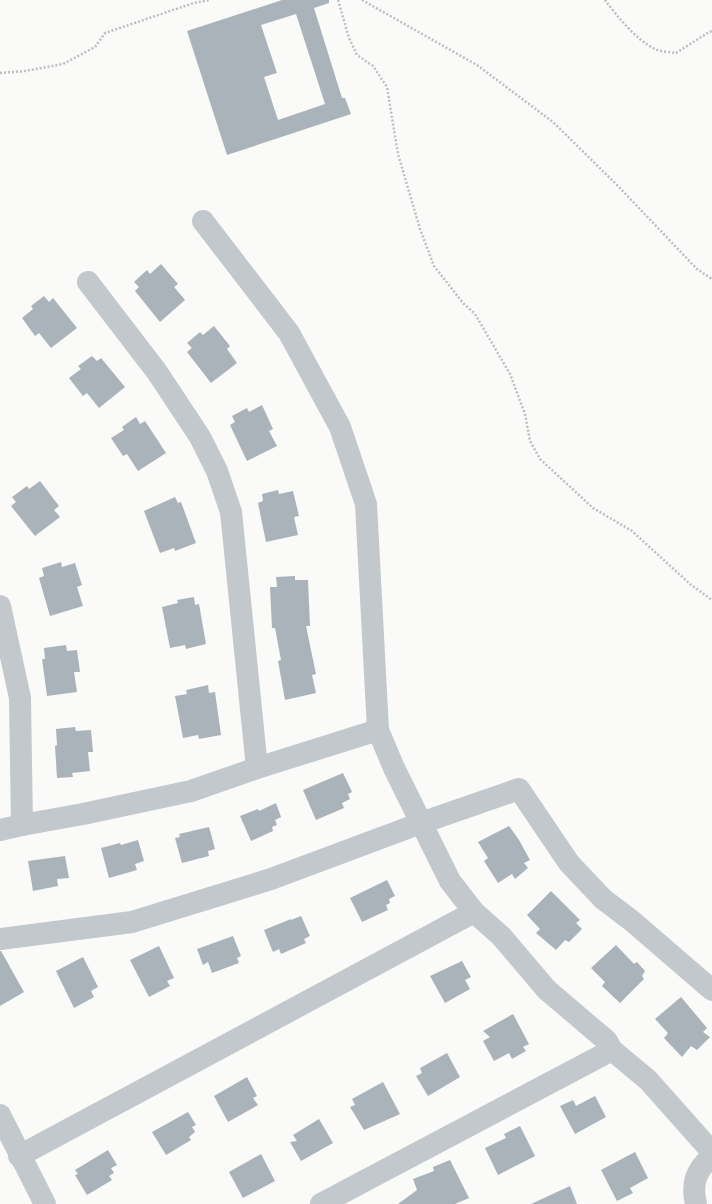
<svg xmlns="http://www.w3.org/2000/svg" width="712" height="1204" viewBox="0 0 712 1204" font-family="'PT Sans',sans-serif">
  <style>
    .building { fill: #aab3b9; fill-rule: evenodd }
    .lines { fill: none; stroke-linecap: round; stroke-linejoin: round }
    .path { stroke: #bbbfc2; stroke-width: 2.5; stroke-dasharray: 2 2; stroke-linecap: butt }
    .minor { stroke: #c3c8cc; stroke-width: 22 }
  </style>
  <rect width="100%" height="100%" fill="#fafaf8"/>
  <g class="building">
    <path d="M 282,0 L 329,0 L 329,3 L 314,8 L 342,98 L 345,98 L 351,114 L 227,155 L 187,31 ZM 296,14 L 325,104 L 278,120 L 264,77 L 277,73 L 261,25 Z"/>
    <path d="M 161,264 L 178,284 L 174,287 L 185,300 L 160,322 L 135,291 L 139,287 L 134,282 L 147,270 L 150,274 Z"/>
    <path d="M 44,296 L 49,302 L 53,298 L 77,328 L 51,348 L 39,333 L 35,336 L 22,318 L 33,309 L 31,306 Z"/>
    <path d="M 214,326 L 230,346 L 227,349 L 237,363 L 211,383 L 187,352 L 192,348 L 187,343 L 200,332 L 203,335 Z"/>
    <path d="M 92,356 L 97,361 L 101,358 L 125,387 L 99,408 L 87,393 L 83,396 L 69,378 L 81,369 L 78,366 Z"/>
    <path d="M 262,405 L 273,429 L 269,431 L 277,446 L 247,461 L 230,425 L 235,422 L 232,416 L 247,408 L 249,412 Z"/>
    <path d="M 136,417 L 140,424 L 145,421 L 166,453 L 138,471 L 127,454 L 123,456 L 111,438 L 124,430 L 122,427 Z"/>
    <path d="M 40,481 L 59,506 L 54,510 L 60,517 L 35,536 L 11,506 L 16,502 L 12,497 L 27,486 L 29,489 Z"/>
    <path d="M 278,490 L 279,494 L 293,491 L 299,516 L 294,517 L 298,535 L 266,542 L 258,503 L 263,501 L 262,494 Z"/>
    <path d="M 175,497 L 178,503 L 181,502 L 196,543 L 175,551 L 174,548 L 160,553 L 144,511 Z"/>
    <path d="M 61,562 L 62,567 L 75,563 L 82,585 L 77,587 L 83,606 L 50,616 L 39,578 L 44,576 L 42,568 Z"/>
    <path d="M 295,576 L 295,580 L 308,580 L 310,626 L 306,626 L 316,674 L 312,675 L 316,693 L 285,700 L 278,661 L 281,660 L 275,628 L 272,628 L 270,587 L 277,587 L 276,577 Z"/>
    <path d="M 194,597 L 195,605 L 199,604 L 206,644 L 186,649 L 185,645 L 170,648 L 162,607 L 178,603 L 177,600 Z"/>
    <path d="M 66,645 L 67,651 L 77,650 L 80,672 L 74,672 L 77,692 L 47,696 L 42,659 L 45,659 L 44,648 Z"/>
    <path d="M 208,685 L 209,693 L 215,692 L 221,735 L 199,739 L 198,735 L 183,738 L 175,696 L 187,694 L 186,690 Z"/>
    <path d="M 75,727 L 76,731 L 91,730 L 93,752 L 88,752 L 90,771 L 72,773 L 73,777 L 57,778 L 55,746 L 57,745 L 56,729 Z"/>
    <path d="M 343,773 L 352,792 L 348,794 L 350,799 L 342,803 L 344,808 L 316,820 L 303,790 Z"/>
    <path d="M 276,803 L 281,817 L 275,820 L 277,825 L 272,827 L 273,831 L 251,841 L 240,816 L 258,809 L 259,811 Z"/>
    <path d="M 509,826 L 519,840 L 530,860 L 524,863 L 528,868 L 515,879 L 512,874 L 498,883 L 484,861 L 488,858 L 478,842 Z"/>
    <path d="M 209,827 L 215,849 L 208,851 L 209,856 L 182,863 L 175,838 L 180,837 L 179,834 Z"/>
    <path d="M 138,840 L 144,861 L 135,864 L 137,870 L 109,878 L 101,848 L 120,843 L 121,845 Z"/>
    <path d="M 65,856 L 69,878 L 57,879 L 58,886 L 33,891 L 28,861 Z"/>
    <path d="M 387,880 L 395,896 L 389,899 L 390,903 L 386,905 L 388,910 L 362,922 L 350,898 Z"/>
    <path d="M 551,891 L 580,920 L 576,923 L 582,929 L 569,942 L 565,940 L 556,950 L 536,933 L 540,929 L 527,915 Z"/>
    <path d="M 301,916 L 310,936 L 304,939 L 306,943 L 281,954 L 279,949 L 273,952 L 264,930 L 291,919 L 291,920 Z"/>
    <path d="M 233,936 L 241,956 L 237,958 L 239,963 L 212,973 L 208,962 L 203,965 L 197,949 Z"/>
    <path d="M 616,945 L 634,964 L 637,962 L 645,971 L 642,976 L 644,979 L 620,1003 L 602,986 L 605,982 L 591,968 Z"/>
    <path d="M 159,946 L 174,978 L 167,981 L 170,986 L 149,997 L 130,960 Z"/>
    <path d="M 0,951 L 1,951 L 24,992 L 0,1006 Z"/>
    <path d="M 83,957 L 98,987 L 91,991 L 94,997 L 74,1008 L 56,971 Z"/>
    <path d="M 462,961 L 471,977 L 465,980 L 470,989 L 445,1003 L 430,976 Z"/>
    <path d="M 681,997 L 707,1028 L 703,1032 L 710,1037 L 697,1050 L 691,1046 L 682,1057 L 664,1038 L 668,1033 L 655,1019 Z"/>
    <path d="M 513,1014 L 529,1044 L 523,1047 L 526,1051 L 512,1059 L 509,1053 L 494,1061 L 483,1041 L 490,1037 L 483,1031 Z"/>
    <path d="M 447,1053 L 460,1077 L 428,1096 L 416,1076 L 422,1073 L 420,1068 Z"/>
    <path d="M 247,1077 L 257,1096 L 253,1098 L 258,1105 L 228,1122 L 214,1096 Z"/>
    <path d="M 383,1082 L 400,1114 L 364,1130 L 350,1107 L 355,1105 L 352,1099 Z"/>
    <path d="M 595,1096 L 606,1117 L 575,1134 L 560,1106 L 573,1100 L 576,1106 Z"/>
    <path d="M 188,1112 L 196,1125 L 192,1127 L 195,1132 L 189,1137 L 191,1140 L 166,1155 L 152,1132 Z"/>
    <path d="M 319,1119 L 333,1143 L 301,1161 L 290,1142 L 297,1141 L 293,1135 Z"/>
    <path d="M 520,1126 L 535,1156 L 498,1175 L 485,1148 L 506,1138 L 504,1134 Z"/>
    <path d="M 108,1150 L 117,1165 L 111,1168 L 114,1173 L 109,1176 L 112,1180 L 87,1195 L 75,1175 L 78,1174 L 75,1170 Z"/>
    <path d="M 635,1152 L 648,1178 L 630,1188 L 633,1193 L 617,1201 L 601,1170 Z"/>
    <path d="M 261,1154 L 275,1181 L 243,1198 L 229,1172 Z"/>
    <path d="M 450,1160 L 469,1198 L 455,1204 L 398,1204 L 417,1190 L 413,1179 L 434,1171 L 433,1167 Z"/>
    <path d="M 570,1186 L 577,1204 L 531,1204 Z"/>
  </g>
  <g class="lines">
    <g class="path">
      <path d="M 338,0 L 349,38 L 357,55 L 373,66 L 387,87 L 398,154 L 420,229 L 434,266 L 463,303 L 475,314 L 510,374 L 525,414 L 530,441 L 540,459 L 593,508 L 632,531 L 690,584 L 712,600"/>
      <path d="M 362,0 L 477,65 L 553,122 L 617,185 L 697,269 L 712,279"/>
      <path d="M 605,0 C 617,16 636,40 655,49 C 661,52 670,52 676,53 L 709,32 L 712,31"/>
      <path d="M 0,73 L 25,71 L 63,64 L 95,47 L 105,33 L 194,3 L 210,0"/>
    </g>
    <g class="minor">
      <path d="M 203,221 L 289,333 L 340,427 L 366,504 L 378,730 L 394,768 L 450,881 L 474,912 L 501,936 L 547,990 L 607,1041 L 612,1050 L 648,1080 L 712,1152"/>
      <path d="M 88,282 L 157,372 L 200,437 L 217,471 L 231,512 L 257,768"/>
      <path d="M 0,606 L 20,698 L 22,825"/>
      <path d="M 0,830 L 22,825 L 83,814 L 191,791 L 257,768 L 378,730"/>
      <path d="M 0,939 L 132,922 L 271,879 L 421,823 L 519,789 L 569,863 L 603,899 L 632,921 L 712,990"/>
      <path d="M 0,1115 L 45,1204"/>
      <path d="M 19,1156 L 474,912"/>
      <path d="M 321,1204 L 612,1050"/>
      <path d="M 696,1204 C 691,1183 696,1170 712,1156"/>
    </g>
  </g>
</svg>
